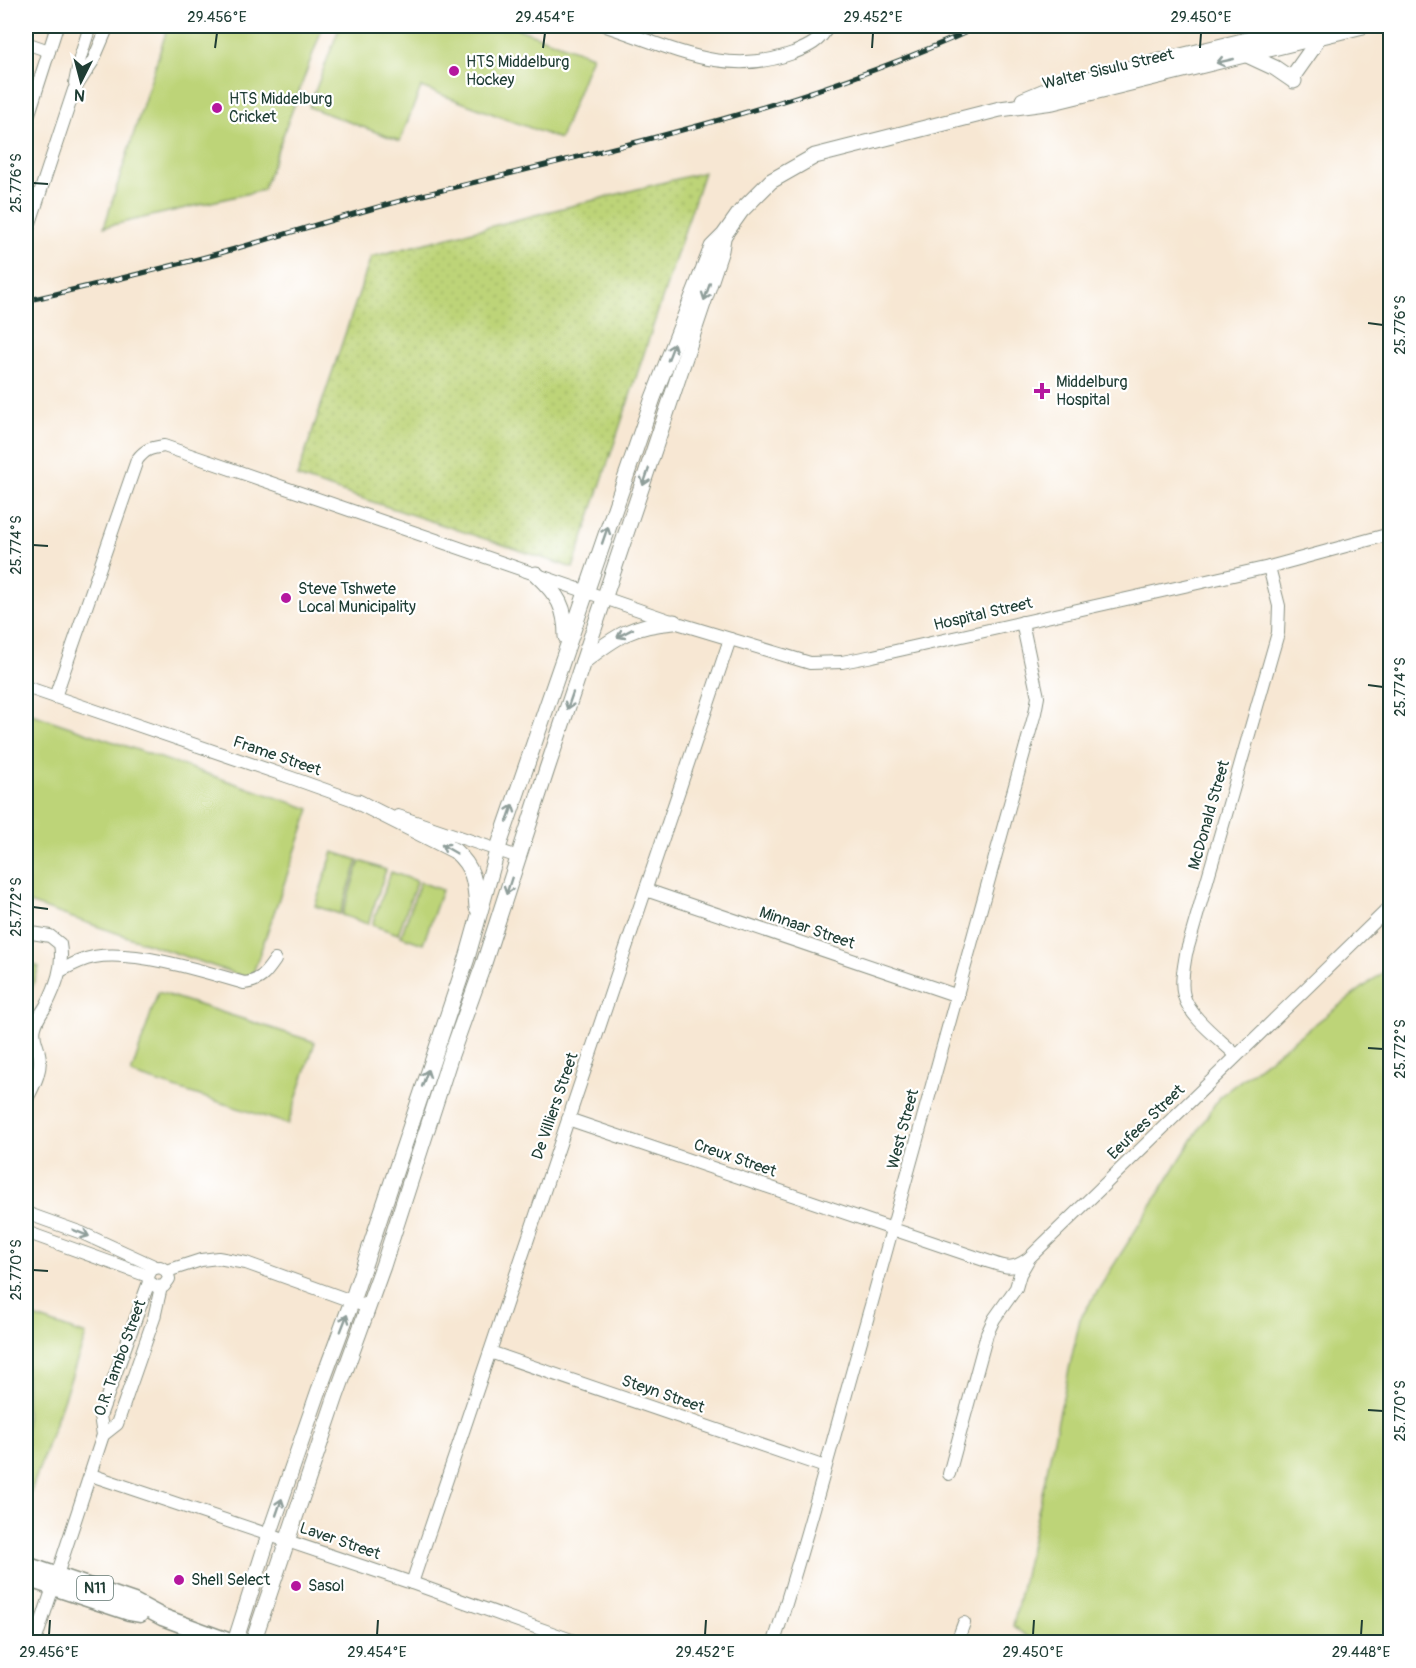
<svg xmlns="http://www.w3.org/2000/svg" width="1416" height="1668" viewBox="0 0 1416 1668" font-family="Pangolin,sans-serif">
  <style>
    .grass { fill: #bdd478; stroke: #6e8856; stroke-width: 1.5 }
    .park { fill: url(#park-dots); stroke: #6e8856; stroke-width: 1.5 }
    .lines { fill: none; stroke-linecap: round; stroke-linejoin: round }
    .minor-casing { stroke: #8b9284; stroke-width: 14 }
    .major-casing { stroke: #8b9284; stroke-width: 17 }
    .highway-casing { stroke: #8b9284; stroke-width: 19 }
    .minor { stroke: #fff; stroke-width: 12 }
    .major { stroke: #fff; stroke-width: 15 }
    .highway { stroke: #fff; stroke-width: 16 }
    .rail-casing { stroke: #1f3d34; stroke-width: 5 }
    .rail { stroke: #fff; stroke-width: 3; stroke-dasharray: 9; stroke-linecap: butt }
    .oneway { stroke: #8f9e9a }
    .ticks { fill: none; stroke: #1f3d34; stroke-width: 2 }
    .poi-dot { fill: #b5179e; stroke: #fff; stroke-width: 2 }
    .labels { text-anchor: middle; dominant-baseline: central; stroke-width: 4.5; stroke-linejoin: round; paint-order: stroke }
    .shield { fill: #fff; stroke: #627771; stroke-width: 1.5 }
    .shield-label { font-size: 15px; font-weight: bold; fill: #1f3d34 }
    .poi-label { font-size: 16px; fill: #1f3d34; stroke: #fff; text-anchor: start }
    .street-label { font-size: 16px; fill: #1f3d34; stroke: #fff }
    .neatline { fill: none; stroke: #1f3d34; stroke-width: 2 }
    .ticks-label { font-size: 15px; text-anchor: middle; fill: #1f3d34 }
  </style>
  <defs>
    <pattern id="park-dots" width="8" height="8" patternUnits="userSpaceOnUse" patternTransform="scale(1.5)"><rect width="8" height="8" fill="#bdd478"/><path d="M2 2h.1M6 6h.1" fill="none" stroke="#a2b768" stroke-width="1.8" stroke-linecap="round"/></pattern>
  </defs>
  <rect width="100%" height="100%" fill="#fff"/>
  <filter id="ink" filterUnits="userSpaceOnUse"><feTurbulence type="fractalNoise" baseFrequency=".0167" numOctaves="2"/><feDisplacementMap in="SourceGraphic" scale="12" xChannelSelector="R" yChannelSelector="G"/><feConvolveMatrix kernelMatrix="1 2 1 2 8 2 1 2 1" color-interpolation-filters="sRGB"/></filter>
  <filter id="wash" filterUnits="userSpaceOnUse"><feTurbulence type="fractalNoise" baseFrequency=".008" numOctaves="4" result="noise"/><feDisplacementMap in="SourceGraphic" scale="24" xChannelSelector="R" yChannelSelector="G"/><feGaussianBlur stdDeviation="1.35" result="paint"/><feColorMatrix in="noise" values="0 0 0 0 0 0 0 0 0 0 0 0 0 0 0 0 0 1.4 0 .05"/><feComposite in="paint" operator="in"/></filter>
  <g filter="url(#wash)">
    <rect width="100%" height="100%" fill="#f7e7d3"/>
    <g class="grass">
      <path d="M 168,26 L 323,26 L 263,190 L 104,227 Z"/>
      <path d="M 340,26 L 510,26 L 592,56 L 560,139 L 421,87 L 400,141 L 309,107 Z"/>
      <path d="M 32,714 L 310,809 L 251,979 L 26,902 L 26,734 Z"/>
      <path d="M 333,852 L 358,860 L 340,914 L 315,906 Z"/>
      <path d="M 360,861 L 386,870 L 368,924 L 342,915 Z"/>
      <path d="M 391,872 L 417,881 L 398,934 L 372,925 Z"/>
      <path d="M 420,882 L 442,890 L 423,944 L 401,936 Z"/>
      <path d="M 26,962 L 39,967 L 26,1004 Z"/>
      <path d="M 1390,967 L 1390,1642 L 1034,1642 L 1013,1626 L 1080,1319 L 1219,1097 Z"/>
      <path d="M 158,992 L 315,1042 L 288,1124 L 131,1074 Z"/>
      <path d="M 26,1314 L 86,1335 L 26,1506 Z"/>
    </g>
    <path class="park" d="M 704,172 L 573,568 L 297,477 L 371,257 Z"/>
  </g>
  <g filter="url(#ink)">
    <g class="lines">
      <g class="minor-casing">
        <g id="minor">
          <path d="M 606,26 C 671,47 725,78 793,53 C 808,47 821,41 828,26"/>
          <path d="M 26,43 L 49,51"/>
          <path d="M 75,83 L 80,58 L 90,26"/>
          <path d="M 26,123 L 57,26"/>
          <path d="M 26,235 L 74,90 L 93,61 L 108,26"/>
          <path d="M 26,687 L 292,778 L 365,804"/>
          <path d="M 55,697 L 137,460 C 145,449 151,448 164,446 L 674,622 L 810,663 L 842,662 L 873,656 L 1269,567 L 1390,534"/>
          <path d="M 398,816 L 518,857"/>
          <path d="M 646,890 L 958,996"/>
          <path d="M 26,932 L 50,936 L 60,944 C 64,966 56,986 46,1006 C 42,1012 37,1019 35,1027 C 32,1037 37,1043 39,1053 C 43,1070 33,1087 26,1101"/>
          <path d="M 60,971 C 71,965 82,959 94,957 C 136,950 203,971 244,983 C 261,981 266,973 275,960"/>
          <path d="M 1236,1055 C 1220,1039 1190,1018 1184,996 C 1180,984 1184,967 1186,954 L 1278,633 L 1279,606 L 1269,567"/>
          <path d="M 568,1119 L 987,1261 C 1005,1267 1011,1271 1028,1259 L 1390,907"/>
          <path d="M 26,1213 L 82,1233 L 156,1267"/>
          <path d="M 26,1232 L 148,1276 L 149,1282 L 157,1287 L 164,1286 L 169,1279 L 167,1271 L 160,1267 L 152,1269 L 148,1276"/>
          <path d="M 167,1271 L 201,1260 L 218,1258 L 246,1263 L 368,1307"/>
          <path d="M 490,1352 L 825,1467"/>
          <path d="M 103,1435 L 117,1424 L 154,1318 L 161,1287"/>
          <path d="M 949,1474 L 987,1334 L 994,1319 L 1016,1288 L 1020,1274 L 1028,1260"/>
          <path d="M 91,1475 L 412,1583 L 577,1642"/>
          <path d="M 412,1583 L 730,639"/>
          <path d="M 35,1642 L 103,1435 L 100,1416 L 149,1282"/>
          <path d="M 774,1642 C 810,1530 839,1416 872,1302 C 927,1106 982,910 1035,713 L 1038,697 L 1022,622"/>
          <path d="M 957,1642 L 964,1623"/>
        </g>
      </g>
      <g class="major-casing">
        <g id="major">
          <path d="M 1247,55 L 1275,68 L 1294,81"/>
          <path d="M 1293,76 L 1312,49 L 1319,35"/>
          <path d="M 1023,100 L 1047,90 L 1123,70 L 1305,26"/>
          <path d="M 536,574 C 558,595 566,607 566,637"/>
          <path d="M 583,662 C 616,636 632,625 674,622"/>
          <path d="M 358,802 L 455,851 C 475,869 475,883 477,908"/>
          <path d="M 235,1642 L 269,1535 L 319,1390 L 352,1301 L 467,958 L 497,851 L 653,398 L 712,247 L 724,235 L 741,211 L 771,181 L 815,156 L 1000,109 L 1053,102 L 1363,26"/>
          <path d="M 253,1642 L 336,1396 L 383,1266 L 451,1055 L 484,963 L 547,769 L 721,250 L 723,238"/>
        </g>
      </g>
      <g class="highway-casing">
        <g id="highway">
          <path d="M 26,1565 L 134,1602 L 162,1617 L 230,1642"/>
          <path d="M 26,1578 L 129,1612 L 140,1614"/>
        </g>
      </g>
      <use href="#minor" class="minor"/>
      <use href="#major" class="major"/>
      <use href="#highway" class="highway"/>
      <g class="rail-casing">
        <path id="rail" d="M 26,301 C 92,285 159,270 224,252 C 294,232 362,210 431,193 C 617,147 806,107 980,26"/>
      </g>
      <use href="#rail" class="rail"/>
    </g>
    <defs><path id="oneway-shaft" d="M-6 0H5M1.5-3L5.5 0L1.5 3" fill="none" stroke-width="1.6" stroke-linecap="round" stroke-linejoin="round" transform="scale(1.5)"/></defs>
    <g class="oneway">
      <use href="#oneway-shaft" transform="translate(1225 61) rotate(167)"/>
      <use href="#oneway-shaft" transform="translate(707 292) rotate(109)"/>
      <use href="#oneway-shaft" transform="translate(671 352) rotate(-69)"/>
      <use href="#oneway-shaft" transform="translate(646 477) rotate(109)"/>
      <use href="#oneway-shaft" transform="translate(605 535) rotate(-71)"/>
      <use href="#oneway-shaft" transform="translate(625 633) rotate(153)"/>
      <use href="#oneway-shaft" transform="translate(570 701) rotate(109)"/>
      <use href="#oneway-shaft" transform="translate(510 813) rotate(-71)"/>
      <use href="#oneway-shaft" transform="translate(449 849) rotate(-150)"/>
      <use href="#oneway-shaft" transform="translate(509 886) rotate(108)"/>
      <use href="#oneway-shaft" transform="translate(425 1078) rotate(-71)"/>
      <use href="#oneway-shaft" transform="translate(81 1233) rotate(22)"/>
      <use href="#oneway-shaft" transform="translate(344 1323) rotate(-69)"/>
      <use href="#oneway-shaft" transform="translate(279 1507) rotate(-71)"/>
    </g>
  </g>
  <path class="ticks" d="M 215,48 L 217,33M 543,48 L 545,33M 872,48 L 873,33M 1200,48 L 1201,33M 33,183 L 48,184M 1368,323 L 1383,325M 33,545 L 48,546M 1368,685 L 1383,687M 33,907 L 48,909M 1368,1048 L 1383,1049M 33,1270 L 48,1271M 1368,1410 L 1383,1411M 49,1635 L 50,1620M 377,1635 L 378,1620M 705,1635 L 706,1620M 1033,1635 L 1034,1620M 1361,1635 L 1362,1620"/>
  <g class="poi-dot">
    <circle cx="454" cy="71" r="6"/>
    <circle cx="217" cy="108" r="6"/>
    <path d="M1039 382h6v6h6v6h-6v6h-6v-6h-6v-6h6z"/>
    <circle cx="286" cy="598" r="6"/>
    <circle cx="179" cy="1580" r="6"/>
    <circle cx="296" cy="1586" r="6"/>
  </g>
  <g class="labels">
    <rect class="shield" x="77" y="1576" width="36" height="24" rx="4.5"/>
    <g class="shield-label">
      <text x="95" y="1588">N11</text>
    </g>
    <g class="poi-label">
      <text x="466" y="62">HTS Middelburg<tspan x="466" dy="18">Hockey</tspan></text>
      <text x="229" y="99">HTS Middelburg<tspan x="229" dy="18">Cricket</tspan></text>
      <text x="1056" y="382">Middelburg<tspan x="1056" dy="18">Hospital</tspan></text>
      <text x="298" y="589">Steve Tshwete<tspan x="298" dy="18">Local Municipality</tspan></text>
      <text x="191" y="1580">Shell Select</text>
      <text x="308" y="1586">Sasol</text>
    </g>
    <g class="street-label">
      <text transform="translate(1108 69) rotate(-13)">Walter Sisulu Street</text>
      <text transform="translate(983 614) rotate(-13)">Hospital Street</text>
      <text transform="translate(277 756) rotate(19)">Frame Street</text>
      <text transform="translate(1209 815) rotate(-74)">McDonald Street</text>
      <text transform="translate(807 928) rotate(19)">Minnaar Street</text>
      <text transform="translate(555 1106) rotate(-71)">De Villiers Street</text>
      <text transform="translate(1146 1122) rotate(-44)">Eeufees Street</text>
      <text transform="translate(903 1129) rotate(-75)">West Street</text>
      <text transform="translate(735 1158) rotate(19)">Creux Street</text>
      <text transform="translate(120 1358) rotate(-70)">O.R. Tambo Street</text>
      <text transform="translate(663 1394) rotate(19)">Steyn Street</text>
      <text transform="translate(340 1541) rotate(19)">Laver Street</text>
    </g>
  </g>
  <rect width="1416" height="1668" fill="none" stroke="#fff" stroke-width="66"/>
  <g transform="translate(81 81) rotate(186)" stroke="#ffffff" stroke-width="4.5" paint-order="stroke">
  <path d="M0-4.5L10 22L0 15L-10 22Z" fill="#1f3d34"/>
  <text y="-9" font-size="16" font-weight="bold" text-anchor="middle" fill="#1f3d34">N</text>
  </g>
  <rect x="33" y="33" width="1350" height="1602" class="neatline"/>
  <g class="ticks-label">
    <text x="217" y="22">29.456°E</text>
    <text x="545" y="22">29.454°E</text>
    <text x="873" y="22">29.452°E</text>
    <text x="1201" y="22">29.450°E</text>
    <text transform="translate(16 183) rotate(-90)" y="5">25.776°S</text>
    <text transform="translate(1400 325) rotate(-90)" y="5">25.776°S</text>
    <text transform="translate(16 545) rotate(-90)" y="5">25.774°S</text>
    <text transform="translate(1400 687) rotate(-90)" y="5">25.774°S</text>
    <text transform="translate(16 907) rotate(-90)" y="5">25.772°S</text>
    <text transform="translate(1400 1049) rotate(-90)" y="5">25.772°S</text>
    <text transform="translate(16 1270) rotate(-90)" y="5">25.770°S</text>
    <text transform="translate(1400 1411) rotate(-90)" y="5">25.770°S</text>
    <text x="49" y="1657">29.456°E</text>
    <text x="377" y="1657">29.454°E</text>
    <text x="705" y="1657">29.452°E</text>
    <text x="1033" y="1657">29.450°E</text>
    <text x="1361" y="1657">29.448°E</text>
  </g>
</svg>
